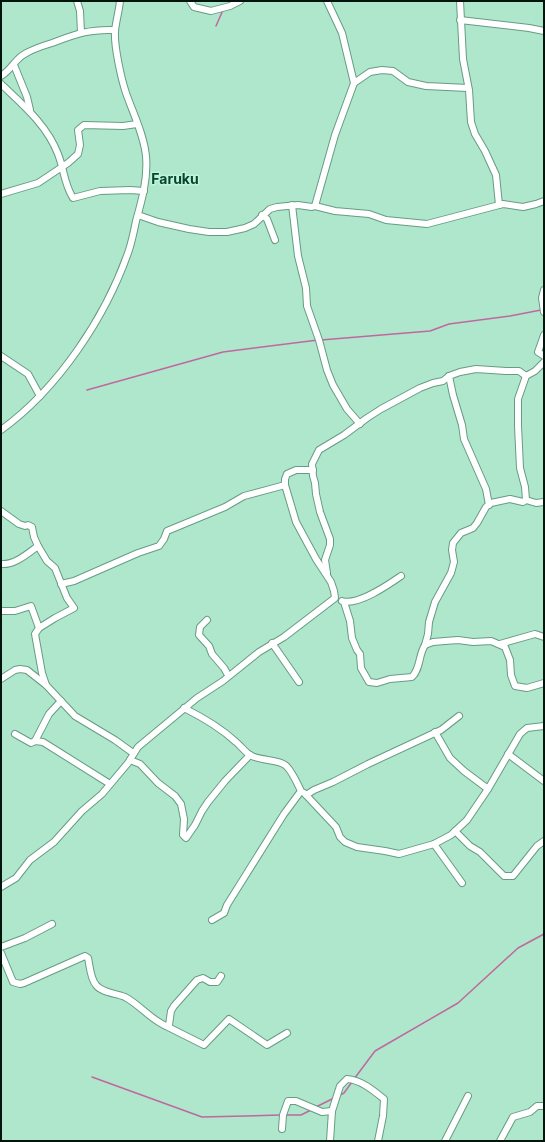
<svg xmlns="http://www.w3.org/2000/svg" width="545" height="1142" viewBox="0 0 545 1142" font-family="Inter,sans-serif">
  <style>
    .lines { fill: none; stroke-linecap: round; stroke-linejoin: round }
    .stream { stroke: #c1679f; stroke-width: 1.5 }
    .minor-casing { stroke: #669c83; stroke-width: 8 }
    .minor { stroke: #fff; stroke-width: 6 }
    .labels { text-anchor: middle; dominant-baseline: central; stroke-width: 3; stroke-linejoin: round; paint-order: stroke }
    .quarter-label { font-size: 14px; font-weight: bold; fill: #09442f; stroke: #bcf5d9 }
  </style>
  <rect width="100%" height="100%" fill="#afe7cc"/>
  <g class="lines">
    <g class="stream">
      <path d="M 216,26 L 223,10"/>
      <path d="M 321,340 L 430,331 L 449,324 L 510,316 L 541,310"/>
      <path d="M 87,390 L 223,352 L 318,340"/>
      <path d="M 92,1077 L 202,1117 L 281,1115"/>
      <path d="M 354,1079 L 375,1051 L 458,1003 L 518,948 L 544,934"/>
      <path d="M 340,1095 L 344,1093 L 352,1082"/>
      <path d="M 316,1107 L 334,1098"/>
      <path d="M 284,1115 L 301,1115 L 311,1110"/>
    </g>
    <g class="minor-casing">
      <g id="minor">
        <path d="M 77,1 L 80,11 L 81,33"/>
        <path d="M 190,1 L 194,7 L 211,11 L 230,6 L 240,1"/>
        <path d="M 327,1 L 342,33 L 354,83"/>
        <path d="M 460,1 L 463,59 L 469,90 L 471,122 L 475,134 L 485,151 L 496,175 L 499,205"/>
        <path d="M 460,20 L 529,28 L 544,31"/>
        <path d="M 14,65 L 27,97 L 30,110"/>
        <path d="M 1,76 C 11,70 14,61 23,55 C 32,49 42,46 52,43 C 76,34 89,29 115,30"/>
        <path d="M 1,84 C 23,105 47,125 58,154 C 64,169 64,184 73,198 L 100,191 L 130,190 L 144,191"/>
        <path d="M 1,194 L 38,183 L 68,163 L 78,154 L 80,145 L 78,130 L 84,125 L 123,126 L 137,124"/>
        <path d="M 292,205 L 298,256 L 306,288 L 307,306 L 319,340 L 327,370 L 333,385 L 347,409 L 360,424"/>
        <path d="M 315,206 L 335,135 L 354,83 L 370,72 L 382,70 L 393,71 L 408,82 L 426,86 L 468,88"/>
        <path d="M 138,215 L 158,222 L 189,229 L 209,232 L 227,232 L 245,228 L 254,224 L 270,209 L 277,207 L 298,205 L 312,207 L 315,206 L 335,211 L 369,214 L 386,220 L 427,224 L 503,204 L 523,207 L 536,204 L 544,201"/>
        <path d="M 262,215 L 267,219 L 275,240"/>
        <path d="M 544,290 L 542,298 L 544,312"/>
        <path d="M 544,335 L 538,352 L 544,356"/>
        <path d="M 1,356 L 28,374 L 40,396"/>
        <path d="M 449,376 L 453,395 L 462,425 L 464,439 L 486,489 L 489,505"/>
        <path d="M 1,430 C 58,389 106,317 129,250 C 132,241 134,231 136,221 C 142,200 148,178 146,156 C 144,135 133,113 126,93 C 121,78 114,46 115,31 C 116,21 119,11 120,1"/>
        <path d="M 526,500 L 536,503 L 544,502"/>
        <path d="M 1,511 L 19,524 L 25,526 L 28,525 L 32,527 L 34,537 L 38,546 L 47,561 L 55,568 L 67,598 L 74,608 L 55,618 L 39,628 L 31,606 L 15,611 L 1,611"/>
        <path d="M 1,564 C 15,565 27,554 38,546"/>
        <path d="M 327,573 L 325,560 L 330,545 L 330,539 L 320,512 L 316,494 L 315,483 L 313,476 L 312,464 L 319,450 L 344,435 L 367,418 L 381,409 L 420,388 L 433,383 L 443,381 L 449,376 L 460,372 L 476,369 L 506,371 L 519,371 L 526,376"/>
        <path d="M 61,584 L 74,581 L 138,553 L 159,546 L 164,539 L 167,531 L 225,507 L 244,496 L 285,485"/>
        <path d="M 342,601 C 358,606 388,585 401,576"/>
        <path d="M 344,602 L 350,621 L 352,638 L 357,650 L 360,654 L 361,668 L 369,682 L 377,683 L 390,679 L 412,677 C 421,668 418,656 425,645 L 433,642 L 445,641 L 458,640 L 473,642 L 491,641 L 505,647 L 510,660 L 511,675 L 515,686 L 527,688 L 544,683"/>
        <path d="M 207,620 L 200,627 L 199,635 L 209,646 L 212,654 L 224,668 L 228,675"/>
        <path d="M 39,628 L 35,634 L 42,673 L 46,685"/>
        <path d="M 272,643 L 299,682"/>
        <path d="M 500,644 L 535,634 L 544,637"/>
        <path d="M 425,645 L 428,634 L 429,622 L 435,602 L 451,573 L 454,562 L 452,550 L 453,543 L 461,533 L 473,528 L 477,523 L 486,507 L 491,503 L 510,499 L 523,502 L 526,500 L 525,487 L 520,468 L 518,426 L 518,399 L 526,376 L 535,371 L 544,362"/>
        <path d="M 1,679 L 15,670 L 20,669 L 27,670 L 46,685 L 75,716 L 115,740 L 133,753"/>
        <path d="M 184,708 C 202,717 221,728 236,742 C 241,746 245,752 250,755 C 259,761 278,759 285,765 C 291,769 298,785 301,791 L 284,814 L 227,905 L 224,913 L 212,920"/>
        <path d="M 435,732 L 450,758 L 464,771 L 488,789 L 520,734 L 527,728 L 544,726"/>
        <path d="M 15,734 L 31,743 L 35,741 L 43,742 L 110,784"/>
        <path d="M 35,741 L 49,714 L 61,701"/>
        <path d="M 508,754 L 544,781"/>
        <path d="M 130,760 L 140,764 L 158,783 L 175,796 L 181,804 L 184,819 L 183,835 L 186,838 L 195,825 L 202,811 L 208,802 L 225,781 L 250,755"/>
        <path d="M 304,793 L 306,795 L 314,790 L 333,782 L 368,764 L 441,730 L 459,716"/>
        <path d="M 306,795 L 336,827 L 340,837 L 345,842 L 357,847 L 385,851 L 399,854 L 434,844 L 451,835 L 467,820 L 488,789"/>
        <path d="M 455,831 L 470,846 L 480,852 L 504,876 L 513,876 L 537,846 L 544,841"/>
        <path d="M 434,844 L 462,883"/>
        <path d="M 1,887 L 16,878 L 30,860 L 54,842 L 82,811 L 102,794 L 128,763 L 138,747 L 197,698 L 223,681 L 259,652 L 284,637 L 335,598 L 334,591 L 331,582 L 316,559 L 296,522 L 285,485 L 285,479 L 287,474 L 296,470 L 313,470"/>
        <path d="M 1,947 L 25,938 L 52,924"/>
        <path d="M 1,953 L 13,982 L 20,984 L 24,983 L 85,956 L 88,958 C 90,966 90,978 96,985 C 102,993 116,993 125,997 C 140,1005 150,1019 166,1026 L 169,1025 L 171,1011 L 174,1006 L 197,980 L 203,978 L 210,982 L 217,982 L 221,976"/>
        <path d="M 166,1026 L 204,1045 L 229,1019 L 267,1045 L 287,1033"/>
        <path d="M 282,1129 L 283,1115 L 288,1101 L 296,1101 L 322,1112 L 332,1111"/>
        <path d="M 330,1141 L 332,1111 L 340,1086 L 347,1079 C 361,1080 373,1090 384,1099 L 383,1116 L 378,1141"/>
        <path d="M 445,1141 L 468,1096"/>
        <path d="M 500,1141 L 513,1117 L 530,1112 L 537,1106 L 544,1106"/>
      </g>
    </g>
    <use href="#minor" class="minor"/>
  </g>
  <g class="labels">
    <g class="quarter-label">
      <text x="175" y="178">Faruku</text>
    </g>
  </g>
  <rect width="545" height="1142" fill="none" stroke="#02150c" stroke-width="4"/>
</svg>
